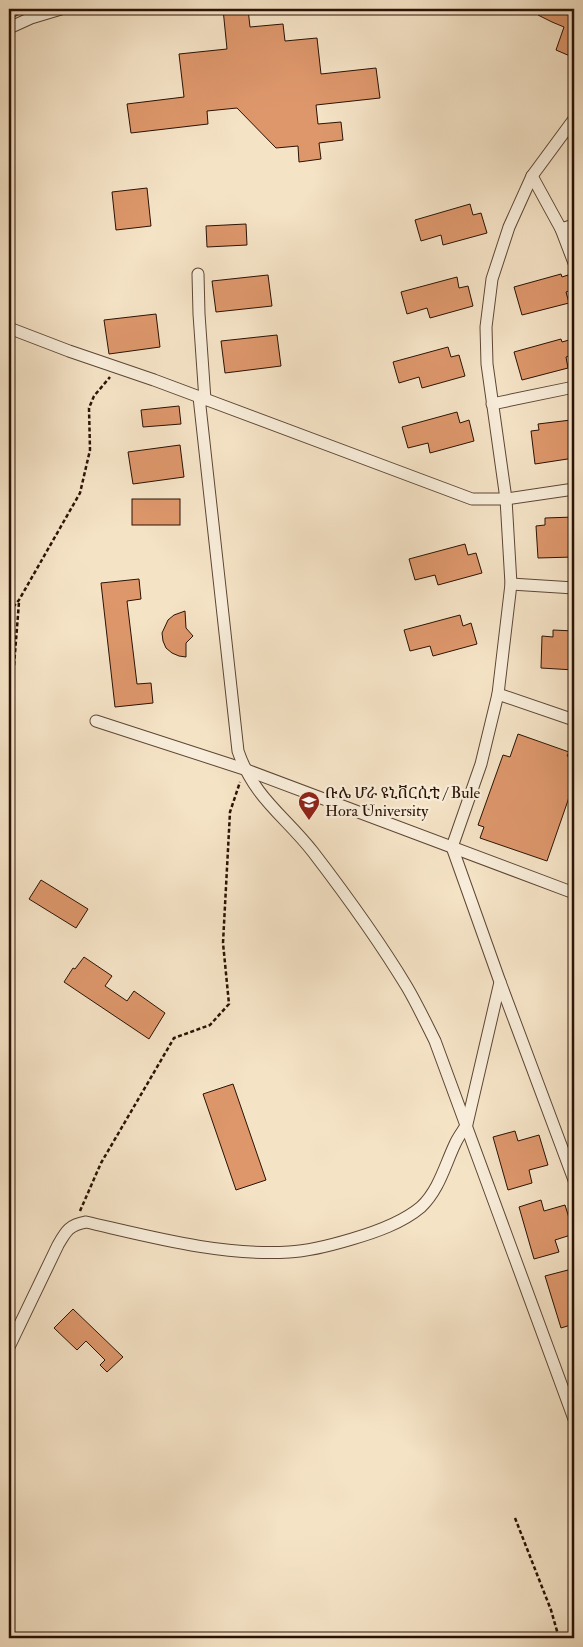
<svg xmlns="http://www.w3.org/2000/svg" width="583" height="1647" viewBox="0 0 583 1647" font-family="'IM FELL Double Pica','Noto Serif Ethiopic',serif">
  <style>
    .building { fill: #dd976b; stroke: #2b1204 }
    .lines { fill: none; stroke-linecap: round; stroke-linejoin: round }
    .minor-casing { stroke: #5e4634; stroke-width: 13 }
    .path { stroke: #2b1204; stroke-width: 2.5; stroke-dasharray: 4 2.5; stroke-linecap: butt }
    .minor { stroke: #f8edda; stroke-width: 11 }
    .labels { text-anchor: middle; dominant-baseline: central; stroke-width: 4.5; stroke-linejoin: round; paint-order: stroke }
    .poi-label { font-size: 16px; fill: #2b1204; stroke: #f8edda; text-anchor: start }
  </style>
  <rect width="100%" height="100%" fill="#f5e3c6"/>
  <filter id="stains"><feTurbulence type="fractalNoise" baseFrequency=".004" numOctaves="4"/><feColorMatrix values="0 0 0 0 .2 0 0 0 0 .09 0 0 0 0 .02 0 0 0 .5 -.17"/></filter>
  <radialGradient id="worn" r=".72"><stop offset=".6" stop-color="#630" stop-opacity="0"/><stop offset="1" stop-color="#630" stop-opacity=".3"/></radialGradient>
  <g class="building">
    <path d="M 223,9 L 248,9 L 250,27 L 283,24 L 285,41 L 317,38 L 321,74 L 376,68 L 380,98 L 316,105 L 318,124 L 341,122 L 343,140 L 319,143 L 321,159 L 299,162 L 298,146 L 276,148 L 237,108 L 207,111 L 208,124 L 131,133 L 127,104 L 184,97 L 179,54 L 227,49 Z"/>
    <path d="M 544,9 L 574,9 L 574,45 L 570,56 L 556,50 L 564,27 L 552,22 L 538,15 Z"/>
    <path d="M 147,188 L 151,226 L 116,230 L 112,192 Z"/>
    <path d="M 470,204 L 473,215 L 481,213 L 487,233 L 443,245 L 441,235 L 421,241 L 415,220 Z"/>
    <path d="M 246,224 L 247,245 L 207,247 L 206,226 Z"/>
    <path d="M 561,274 L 562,277 L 568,275 L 572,290 L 566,292 L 569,303 L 522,315 L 514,287 Z"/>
    <path d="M 268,275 L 272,306 L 216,312 L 212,281 Z"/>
    <path d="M 457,277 L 459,288 L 468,286 L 473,306 L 430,318 L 427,308 L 407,314 L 401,292 Z"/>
    <path d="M 156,314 L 160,347 L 109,354 L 104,320 Z"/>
    <path d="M 277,335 L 281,366 L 225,373 L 221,341 Z"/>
    <path d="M 561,339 L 562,342 L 569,340 L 573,355 L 566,357 L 568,368 L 522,380 L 514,352 Z"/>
    <path d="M 448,347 L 451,357 L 459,355 L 465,376 L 422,388 L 419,377 L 399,383 L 393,362 Z"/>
    <path d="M 179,406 L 181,424 L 143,427 L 141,410 Z"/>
    <path d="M 457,412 L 460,423 L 469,420 L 474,441 L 430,453 L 428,443 L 408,448 L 402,427 Z"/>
    <path d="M 571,420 L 572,428 L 574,428 L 574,458 L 535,464 L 531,431 L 539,430 L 538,424 Z"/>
    <path d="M 180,445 L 184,477 L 133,484 L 128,452 Z"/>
    <rect x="132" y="499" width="48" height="26"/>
    <path d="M 574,517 L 574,557 L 538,558 L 536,526 L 545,525 L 545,518 Z"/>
    <path d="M 465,544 L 468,555 L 476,553 L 482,573 L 438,585 L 435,575 L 415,580 L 409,559 Z"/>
    <path d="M 139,579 L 141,599 L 127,601 L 137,684 L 151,683 L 153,703 L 115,707 L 101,583 Z"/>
    <path d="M 185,611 L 186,628 L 193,636 L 186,643 L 186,657 L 179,656 L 172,653 L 166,648 L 163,641 L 162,633 L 168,620 L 174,615 Z"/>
    <path d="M 460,615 L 463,626 L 471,623 L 477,644 L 433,656 L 430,646 L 410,651 L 404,630 Z"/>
    <path d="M 553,630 L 574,631 L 574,670 L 541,668 L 542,636 L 553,637 Z"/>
    <path d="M 518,734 L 569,752 L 567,756 L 574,758 L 574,783 L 547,861 L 480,838 L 484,827 L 478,825 L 503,755 L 510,757 Z"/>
    <path d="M 41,880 L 88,909 L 76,928 L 29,899 Z"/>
    <path d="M 84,957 L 112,976 L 105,986 L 127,1001 L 134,991 L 165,1013 L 149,1039 L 64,982 L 73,968 L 75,969 Z"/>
    <path d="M 233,1084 L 266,1180 L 236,1190 L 203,1094 Z"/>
    <path d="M 515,1131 L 518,1141 L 539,1135 L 548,1165 L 529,1170 L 532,1183 L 508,1190 L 493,1137 Z"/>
    <path d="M 541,1200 L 544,1211 L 565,1205 L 574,1234 L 555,1240 L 559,1252 L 534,1259 L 519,1207 Z"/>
    <path d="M 568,1270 L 571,1280 L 574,1279 L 574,1324 L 561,1328 L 545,1276 Z"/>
    <path d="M 73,1309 L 123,1357 L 107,1372 L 100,1365 L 105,1360 L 86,1341 L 77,1350 L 54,1328 Z"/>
  </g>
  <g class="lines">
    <g class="minor-casing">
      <g id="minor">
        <path d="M 9,13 L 16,9"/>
        <path d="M 9,28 L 31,18 L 61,9"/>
        <path d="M 532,176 L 561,229 L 574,263"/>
        <path d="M 561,229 L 574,225"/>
        <path d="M 198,274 L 199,314 L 205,400"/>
        <path d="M 9,328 L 69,351 L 154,380 L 472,499 L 506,499 L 574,489"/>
        <path d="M 199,397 L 238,751 C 254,798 285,816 313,852 C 346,895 378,939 407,987 C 417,1004 426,1023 435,1041 L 574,1419"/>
        <path d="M 492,404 L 574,387"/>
        <path d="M 511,584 L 574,588"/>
        <path d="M 498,694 L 574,720"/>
        <path d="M 96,721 L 244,769 L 574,893"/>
        <path d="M 500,982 L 574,1180"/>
        <path d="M 9,1347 L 58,1245 C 66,1231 69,1225 86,1222 C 152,1237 221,1256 289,1252 C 310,1251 332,1245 352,1239 C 376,1232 402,1223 421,1207 C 439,1190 445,1165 455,1144 C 458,1137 463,1131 467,1124 L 500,982 L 452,847 L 481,764 L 498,694 L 511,584 L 506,499 L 487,364 L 486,327 L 492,279 L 509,227 L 532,176 L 574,119"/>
      </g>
    </g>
    <g class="path">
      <path d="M 9,612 L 19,600 L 80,493 L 90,450 L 89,408 L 94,396 L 110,377"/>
      <path d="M 9,730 L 19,602"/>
      <path d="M 80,1211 L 101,1163 L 174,1038 L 210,1025 L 229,1004 L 223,943 L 230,812 L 240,782"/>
      <path d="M 515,1518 L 551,1610 L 559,1638"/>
    </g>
    <use href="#minor" class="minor"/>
  </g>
  <defs>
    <g id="university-pin" transform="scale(1.125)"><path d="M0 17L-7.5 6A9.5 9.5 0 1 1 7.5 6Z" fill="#8f2418" stroke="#f8edda"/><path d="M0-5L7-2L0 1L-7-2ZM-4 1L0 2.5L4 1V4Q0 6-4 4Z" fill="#fff"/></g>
  </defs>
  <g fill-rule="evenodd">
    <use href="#university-pin" x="309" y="802"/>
  </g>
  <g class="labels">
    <g class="poi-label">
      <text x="325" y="793">ቡሌ ሆራ ዩኒቨርሲቲ / Bule<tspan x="325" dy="18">Hora University</tspan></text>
    </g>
  </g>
  <rect width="583" height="1647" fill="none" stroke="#f5e3c6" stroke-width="30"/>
  <rect x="10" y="10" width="563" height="1627" fill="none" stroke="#2b1204" stroke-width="2.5"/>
  <rect x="15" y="15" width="553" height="1617" fill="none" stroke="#2b1204"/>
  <rect width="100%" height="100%" filter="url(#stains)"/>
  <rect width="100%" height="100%" fill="url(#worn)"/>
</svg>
